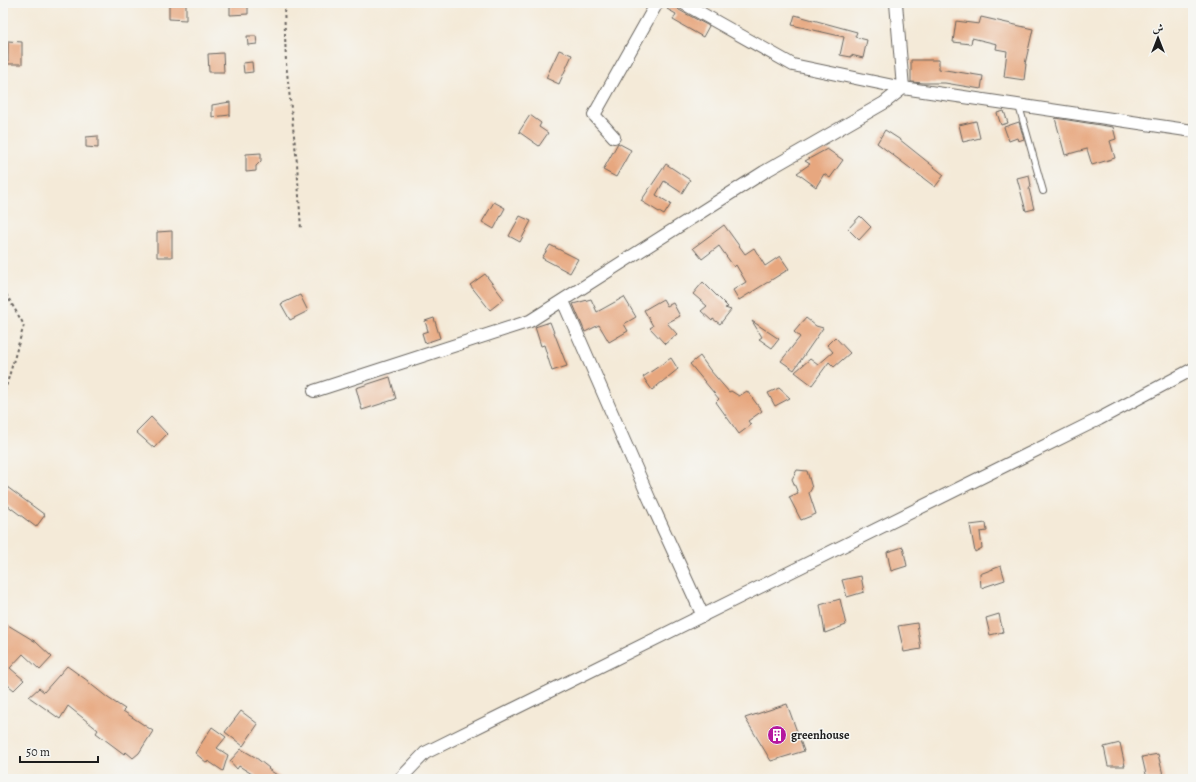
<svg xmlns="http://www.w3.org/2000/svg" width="1196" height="782" viewBox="0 0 1196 782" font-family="Alegreya,Amiri,serif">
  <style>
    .building { fill: #e7a77f }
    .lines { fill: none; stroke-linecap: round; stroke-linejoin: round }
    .service-casing { stroke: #68645e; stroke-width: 8 }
    .minor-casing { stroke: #68645e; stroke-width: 14 }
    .path { stroke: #68645e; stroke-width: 2; stroke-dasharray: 3 3; stroke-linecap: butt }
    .service { stroke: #fff; stroke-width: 6 }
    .minor { stroke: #fff; stroke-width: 12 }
    .labels { text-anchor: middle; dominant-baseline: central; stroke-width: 3; stroke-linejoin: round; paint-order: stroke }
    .poi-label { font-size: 12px; font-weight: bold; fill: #1c1c1c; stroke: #f6f6f2; text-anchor: start }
  </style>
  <rect width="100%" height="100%" fill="#f6f6f2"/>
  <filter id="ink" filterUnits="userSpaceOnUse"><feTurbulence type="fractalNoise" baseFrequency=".025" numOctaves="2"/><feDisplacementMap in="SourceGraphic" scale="8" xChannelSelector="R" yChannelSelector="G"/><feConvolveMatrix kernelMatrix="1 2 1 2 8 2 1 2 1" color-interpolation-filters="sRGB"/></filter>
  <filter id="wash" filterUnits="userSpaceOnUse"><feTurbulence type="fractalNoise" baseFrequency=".012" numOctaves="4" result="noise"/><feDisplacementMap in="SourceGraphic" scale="16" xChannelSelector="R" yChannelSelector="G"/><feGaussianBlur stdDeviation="0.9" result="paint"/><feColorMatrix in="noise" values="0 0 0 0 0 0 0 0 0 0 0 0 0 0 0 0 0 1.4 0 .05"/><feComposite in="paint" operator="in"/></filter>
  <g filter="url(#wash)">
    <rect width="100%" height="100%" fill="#f4ead8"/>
    <g id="blocks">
      <g class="building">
        <path d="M 169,3 L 186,3 L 186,20 L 169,19 Z"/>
        <path d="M 230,3 L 248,3 L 248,14 L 230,15 Z"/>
        <path d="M 671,3 L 676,3 L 676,6 L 679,10 L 709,26 L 703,37 L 673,20 L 676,14 L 667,9 Z"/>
        <path d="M 795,15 L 857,32 L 855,37 L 867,40 L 863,58 L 851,55 L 851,57 L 840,55 L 844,37 L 792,25 Z"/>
        <path d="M 981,17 L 1033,29 L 1025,64 L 1026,64 L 1024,80 L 1004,77 L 1007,51 L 996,49 L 997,44 L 972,38 L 971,44 L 953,42 L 956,21 L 979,24 Z"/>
        <path d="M 247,36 L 256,36 L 257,44 L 248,45 Z"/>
        <path d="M 8,41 L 22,42 L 22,64 L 8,64 Z"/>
        <path d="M 559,50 L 572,55 L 559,84 L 546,78 Z"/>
        <path d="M 223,53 L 224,72 L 209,72 L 208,54 Z"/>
        <path d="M 911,60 L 939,60 L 939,69 L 983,76 L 981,89 L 945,83 L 924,83 L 911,82 Z"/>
        <path d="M 252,62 L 253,72 L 244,73 L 243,63 Z"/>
        <path d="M 230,102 L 230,115 L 212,117 L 212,105 Z"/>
        <path d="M 1004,111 L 1008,123 L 1001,125 L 997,113 Z"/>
        <path d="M 530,115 L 541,123 L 539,127 L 548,133 L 539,146 L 519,132 Z"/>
        <path d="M 1055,118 L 1113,127 L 1116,139 L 1110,141 L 1115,158 L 1092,165 L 1087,149 L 1065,155 Z"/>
        <path d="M 976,121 L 980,138 L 963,142 L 959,125 Z"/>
        <path d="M 1019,122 L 1024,139 L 1018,141 L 1017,138 L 1009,141 L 1004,127 Z"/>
        <path d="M 885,130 L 899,139 L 944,175 L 935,187 L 877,143 Z"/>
        <path d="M 98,136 L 98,148 L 86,147 L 86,137 Z"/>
        <path d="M 618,143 L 631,150 L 616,177 L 603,170 Z"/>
        <path d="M 827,149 L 843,160 L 830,178 L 824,174 L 816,187 L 797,173 L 810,164 L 805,161 Z"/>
        <path d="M 261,153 L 261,161 L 256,166 L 256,171 L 246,172 L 246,154 Z"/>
        <path d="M 666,164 L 690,180 L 682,193 L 664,181 L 656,195 L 671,204 L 664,215 L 641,201 Z"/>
        <path d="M 1029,175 L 1031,186 L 1029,189 L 1034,209 L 1026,211 L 1017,178 Z"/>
        <path d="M 494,202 L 505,208 L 494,229 L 482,222 Z"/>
        <path d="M 520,216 L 531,221 L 520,242 L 509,236 Z"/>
        <path d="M 860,216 L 871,227 L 859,240 L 848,229 Z"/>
        <path d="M 724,225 L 745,254 L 754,248 L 765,266 L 780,256 L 789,269 L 739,300 L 733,290 L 746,282 L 736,265 L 734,267 L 719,246 L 702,259 L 693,248 Z"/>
        <path d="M 172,231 L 172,257 L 157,257 L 157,232 Z"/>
        <path d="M 550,245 L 578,259 L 570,273 L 542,258 Z"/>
        <path d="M 485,274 L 504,299 L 490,310 L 470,285 Z"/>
        <path d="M 703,282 L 728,307 L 725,308 L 731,310 L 720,324 L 713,319 L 712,321 L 701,311 L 707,306 L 693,294 Z"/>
        <path d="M 300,295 L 308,311 L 290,320 L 281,304 Z"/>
        <path d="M 624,297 L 636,317 L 624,324 L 628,331 L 609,342 L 599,325 L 585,332 L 573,304 L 591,299 L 597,312 Z"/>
        <path d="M 663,299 L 667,306 L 673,303 L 680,316 L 667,323 L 677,334 L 665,344 L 650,328 L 653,326 L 644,310 Z"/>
        <path d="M 434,318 L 440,338 L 425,343 L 422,333 L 428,331 L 425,321 Z"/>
        <path d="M 806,318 L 816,326 L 823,328 L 794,370 L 781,361 L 800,337 L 794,332 Z"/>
        <path d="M 752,321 L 779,339 L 772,348 L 759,339 L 762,337 Z"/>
        <path d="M 550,322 L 567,366 L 552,371 L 544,345 L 541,346 L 535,327 Z"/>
        <path d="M 835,337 L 850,353 L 834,367 L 829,362 L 812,385 L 795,372 L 810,359 L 818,365 L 833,352 L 827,345 Z"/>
        <path d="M 700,356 L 710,370 L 729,392 L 731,391 L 739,396 L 747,391 L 762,411 L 748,421 L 751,425 L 739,434 L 716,402 L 719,399 L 690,364 Z"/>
        <path d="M 671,358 L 678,369 L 652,390 L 643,377 Z"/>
        <path d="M 390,377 L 396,399 L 362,410 L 356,388 Z"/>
        <path d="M 779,388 L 790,398 L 775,406 L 768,393 Z"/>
        <path d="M 151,417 L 167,434 L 154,448 L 136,432 Z"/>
        <path d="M 797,470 L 807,471 L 812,488 L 809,493 L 816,514 L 801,520 L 789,497 L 798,493 L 792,479 Z"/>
        <path d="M 3,484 L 45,515 L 36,527 L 3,502 Z"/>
        <path d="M 986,523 L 987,531 L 980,532 L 982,548 L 975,552 L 970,525 Z"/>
        <path d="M 903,547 L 907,566 L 891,571 L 887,552 Z"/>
        <path d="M 1001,566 L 1005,580 L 981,588 L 980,574 Z"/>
        <path d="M 861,576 L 864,592 L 847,597 L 842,580 Z"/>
        <path d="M 840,599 L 846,625 L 825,633 L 820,605 Z"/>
        <path d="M 999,614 L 1003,632 L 990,635 L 986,618 Z"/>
        <path d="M 3,622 L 36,642 L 52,657 L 40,670 L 23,654 L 10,668 L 24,680 L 14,690 L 3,681 Z"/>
        <path d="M 917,623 L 921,649 L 904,652 L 898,626 Z"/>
        <path d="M 67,666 L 88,681 L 88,682 L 108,698 L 125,709 L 123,711 L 153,731 L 139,753 L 133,758 L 126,752 L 124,754 L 96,733 L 98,730 L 68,706 L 60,719 L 29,697 L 39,688 L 44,692 Z"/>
        <path d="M 787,704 L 804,751 L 771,761 L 745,718 Z"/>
        <path d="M 241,711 L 258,724 L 243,746 L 225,732 Z"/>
        <path d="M 212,727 L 226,737 L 217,748 L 228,755 L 223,771 L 208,761 L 207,763 L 195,753 Z"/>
        <path d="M 1120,743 L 1125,766 L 1108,766 L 1104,747 Z"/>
        <path d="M 241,749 L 255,757 L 269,768 L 268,769 L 283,779 L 260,779 L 239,766 L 237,769 L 230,761 Z"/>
        <path d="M 1158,754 L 1164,779 L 1147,779 L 1142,757 Z"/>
      </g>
    </g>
  </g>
  <g filter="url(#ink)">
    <use href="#blocks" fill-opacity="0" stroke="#68645e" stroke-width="1"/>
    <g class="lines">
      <g class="service-casing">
        <path id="service" d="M 1019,106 L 1043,191"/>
      </g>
      <g class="minor-casing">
        <g id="minor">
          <path d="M 683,3 L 793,65 L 903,88 L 896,3"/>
          <path d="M 614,137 L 594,115 L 657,3"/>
          <path d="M 563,301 L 649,498 L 703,616"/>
          <path d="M 314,391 L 530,321 L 764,172 L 884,103 L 903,88 L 1193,131"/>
          <path d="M 400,779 L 425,753 L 1099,419 L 1193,369"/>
        </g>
      </g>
      <g class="path">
        <path d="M 284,3 L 286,63 L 297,163 L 301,230"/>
        <path d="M 3,289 L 24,325 L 3,397"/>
      </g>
      <use href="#service" class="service"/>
      <use href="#minor" class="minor"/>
    </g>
  </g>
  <defs>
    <g id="building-disc" transform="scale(1)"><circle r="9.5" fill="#b5179e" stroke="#f6f6f2"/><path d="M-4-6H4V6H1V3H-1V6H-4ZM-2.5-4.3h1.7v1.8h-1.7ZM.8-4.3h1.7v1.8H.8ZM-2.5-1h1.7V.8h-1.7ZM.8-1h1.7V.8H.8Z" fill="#fff"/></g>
  </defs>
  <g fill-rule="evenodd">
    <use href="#building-disc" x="777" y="735"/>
  </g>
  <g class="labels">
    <g class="poi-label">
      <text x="791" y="735">greenhouse</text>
    </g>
  </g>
  <rect width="1196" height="782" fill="none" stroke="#f6f6f2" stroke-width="16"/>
  <g transform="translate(1158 38)" stroke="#f6f6f2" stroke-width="3" paint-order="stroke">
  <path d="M0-3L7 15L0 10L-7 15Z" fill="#1c1c1c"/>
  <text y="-6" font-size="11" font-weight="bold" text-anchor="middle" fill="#1c1c1c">ش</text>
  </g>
  <path d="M20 756v6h78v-6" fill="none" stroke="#1c1c1c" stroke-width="2"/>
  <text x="26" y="756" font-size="12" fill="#1c1c1c" stroke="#f6f6f2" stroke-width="3" paint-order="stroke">50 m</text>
</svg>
